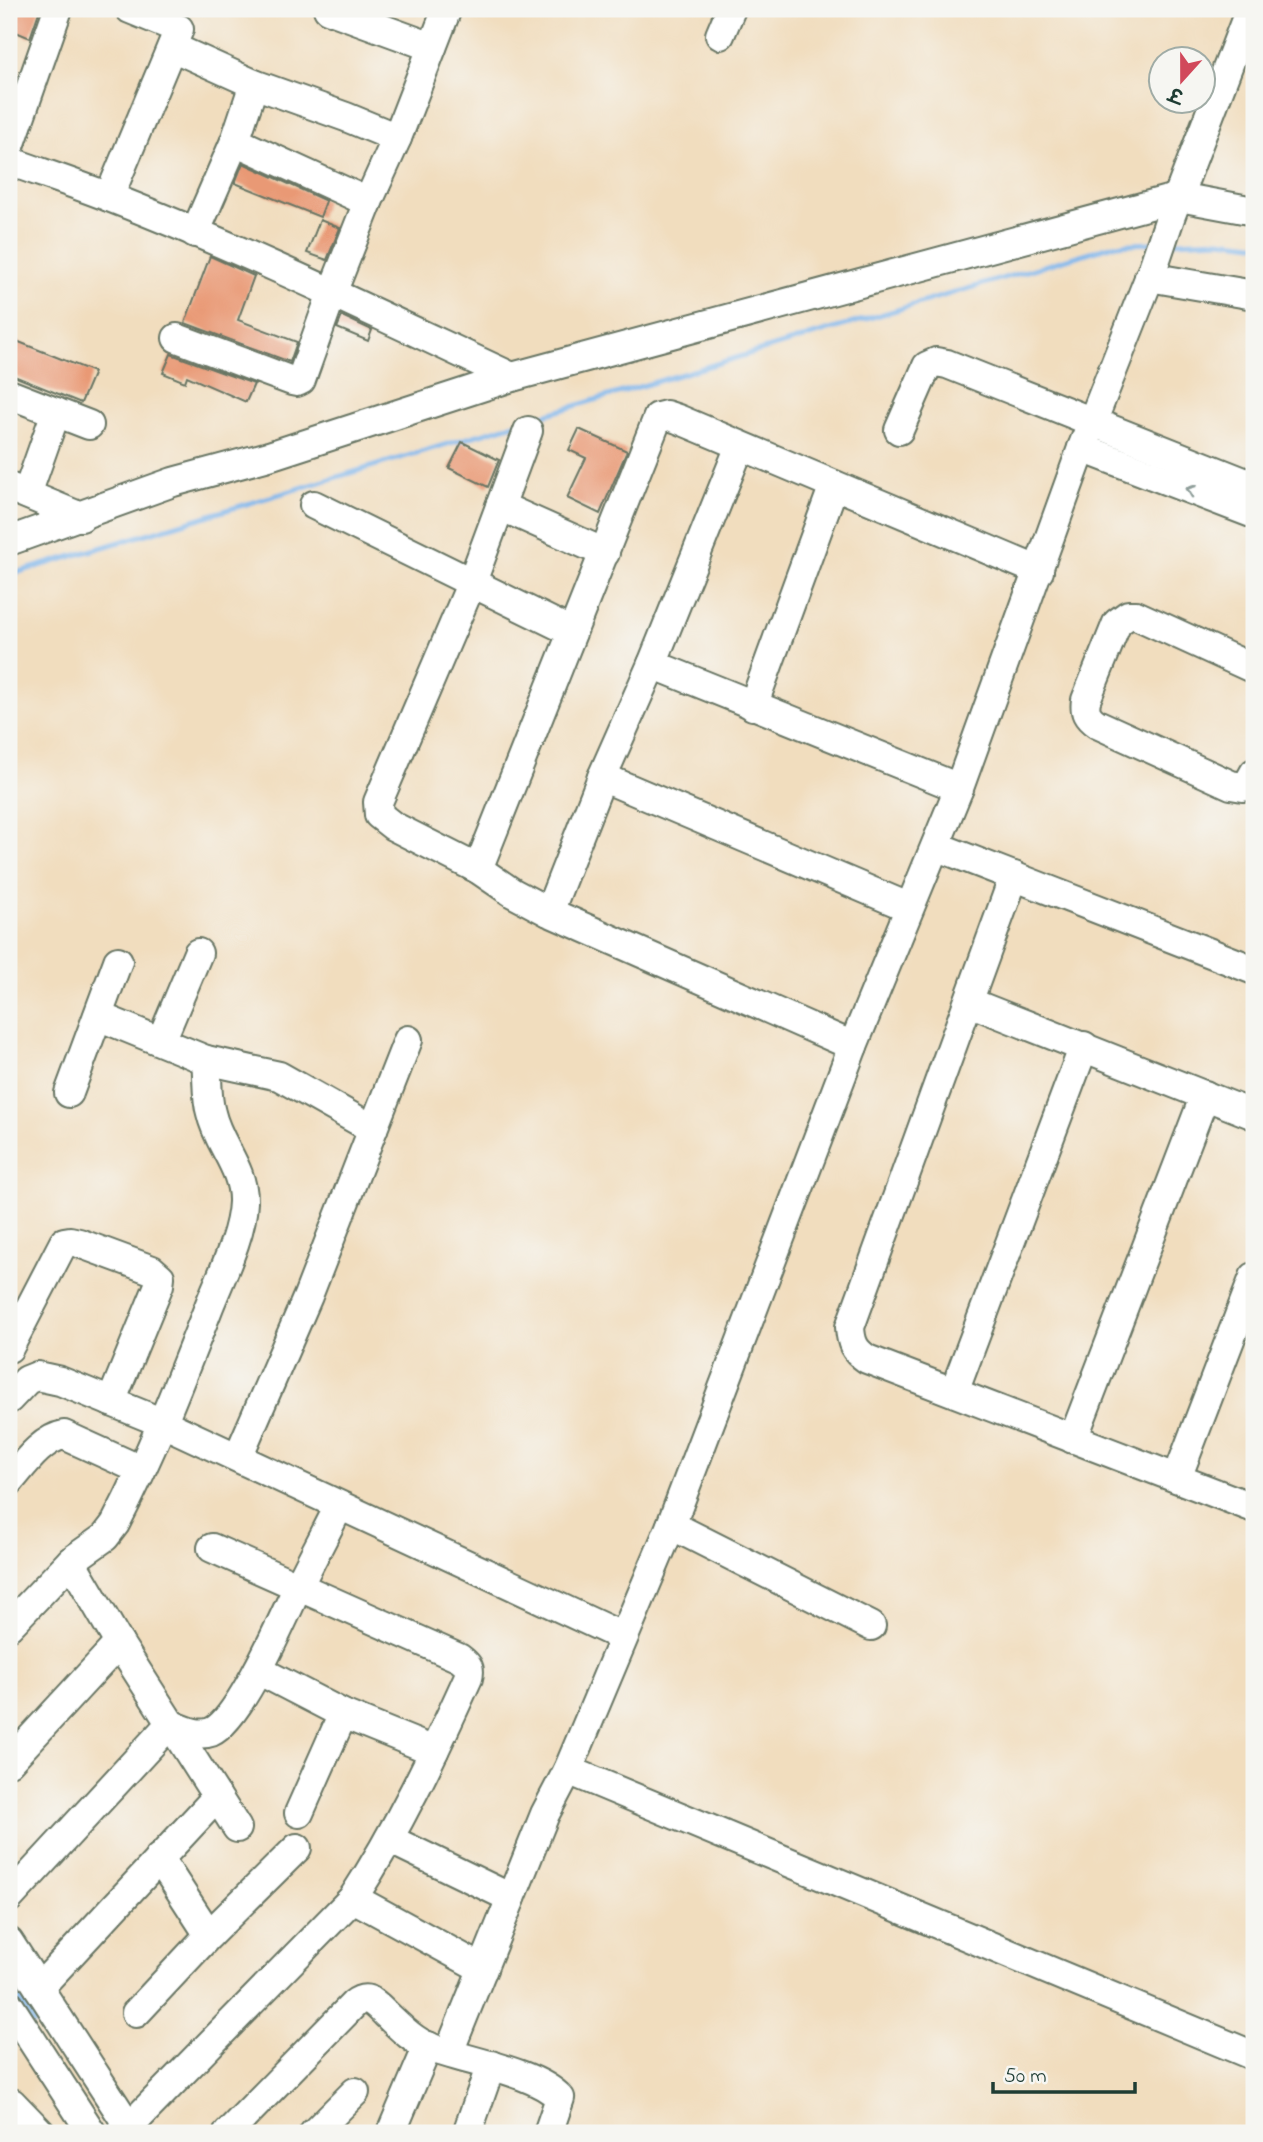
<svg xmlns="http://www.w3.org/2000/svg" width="1263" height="2142" viewBox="0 0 1263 2142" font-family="'Indie Flower','Playpen Sans Deva',sans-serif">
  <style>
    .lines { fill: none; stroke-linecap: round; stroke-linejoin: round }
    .stream { stroke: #7ab3ea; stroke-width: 5 }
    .canal { stroke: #7ab3ea; stroke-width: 19 }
    .building { fill: #e99975 }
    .minor-casing { stroke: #687564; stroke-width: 32 }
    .minor { stroke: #fff; stroke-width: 28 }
    .oneway { stroke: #8f9e9a }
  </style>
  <rect width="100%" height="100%" fill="#f6f6f2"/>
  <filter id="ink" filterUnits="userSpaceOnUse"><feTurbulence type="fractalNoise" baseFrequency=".0143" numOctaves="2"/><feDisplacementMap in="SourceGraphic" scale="14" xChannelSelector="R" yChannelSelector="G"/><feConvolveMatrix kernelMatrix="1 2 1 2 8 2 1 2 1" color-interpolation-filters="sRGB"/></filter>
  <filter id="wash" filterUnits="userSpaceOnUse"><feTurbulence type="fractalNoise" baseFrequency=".00686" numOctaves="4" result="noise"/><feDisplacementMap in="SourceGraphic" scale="28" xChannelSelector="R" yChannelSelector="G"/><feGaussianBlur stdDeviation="1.57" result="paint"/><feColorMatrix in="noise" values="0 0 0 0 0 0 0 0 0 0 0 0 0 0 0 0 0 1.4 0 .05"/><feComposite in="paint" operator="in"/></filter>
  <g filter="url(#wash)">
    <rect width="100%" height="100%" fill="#f1ddbe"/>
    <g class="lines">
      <g class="stream">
        <path d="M 1171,242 L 1220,240 L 1254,244"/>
        <path d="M 9,575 L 1114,245 L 1151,243"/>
      </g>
      <path class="canal" d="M 9,1980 L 32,2017"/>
    </g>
    <g id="blocks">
      <g class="building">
        <path d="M 9,9 L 40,9 L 30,38 L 9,29 Z"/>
        <path d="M 243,163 L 326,201 L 320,217 L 235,183 Z"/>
        <path d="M 320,220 L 340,228 L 327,260 L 307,253 Z"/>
        <path d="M 210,256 L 254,276 L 238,320 L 297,342 L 290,362 L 185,323 Z"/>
        <path d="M 342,316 L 372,330 L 368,341 L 337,328 Z"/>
        <path d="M 9,338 L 94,372 L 81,403 L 9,374 Z"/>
        <path d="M 171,354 L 254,384 L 246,402 L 187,376 L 185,382 L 163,373 Z"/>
        <path d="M 579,429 L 627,451 L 600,514 L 567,498 L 586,458 L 569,450 Z"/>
        <path d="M 462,442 L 499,460 L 488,487 L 449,468 Z"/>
      </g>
    </g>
  </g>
  <g filter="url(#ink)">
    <use href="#blocks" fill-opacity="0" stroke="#687564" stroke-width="2"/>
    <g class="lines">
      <g class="minor-casing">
        <g id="minor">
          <path d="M 328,9 L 432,47"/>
          <path d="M 720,35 L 731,9"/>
          <path d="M 172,47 L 254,84 L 346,117 L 397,138"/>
          <path d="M 235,141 L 368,202"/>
          <path d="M 9,149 L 58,9"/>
          <path d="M 9,161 C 42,173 76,184 109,197 C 246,250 379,315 512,377"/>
          <path d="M 109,197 L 179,29 L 130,9"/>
          <path d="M 195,233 L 235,141 L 254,84"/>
          <path d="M 1149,277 L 1254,295"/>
          <path d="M 177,338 L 292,381 L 297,382 L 301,380 L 332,293 L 368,202 L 397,138 L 447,9"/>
          <path d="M 9,394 L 89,425"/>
          <path d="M 899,430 L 927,366 L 936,362 L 947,364 L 1254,486"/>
          <path d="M 528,431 L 472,582 L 378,802 L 379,815 L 393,826 L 478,869 L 513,893 L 549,912"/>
          <path d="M 740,446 L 652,664 L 602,777 L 549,912 L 853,1046"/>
          <path d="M 1082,448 L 1254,514"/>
          <path d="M 9,487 L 81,517"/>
          <path d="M 27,494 L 56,412"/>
          <path d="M 314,505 L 572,632"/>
          <path d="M 500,506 L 605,553"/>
          <path d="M 9,541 L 173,482 L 269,456 L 512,377 L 1179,197 L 1254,211"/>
          <path d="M 652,664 L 959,788"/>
          <path d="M 1254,669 L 1136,615 L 1128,615 L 1117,623 L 1086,700 C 1084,712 1087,717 1097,724 L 1231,785 L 1243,787 L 1249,782 L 1254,773"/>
          <path d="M 753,706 L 834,485"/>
          <path d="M 602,777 L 908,907"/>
          <path d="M 936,846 L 1254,970"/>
          <path d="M 478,869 L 658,417 L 666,415 L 678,419 L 1039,571"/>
          <path d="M 1014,876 L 850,1327 C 851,1343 854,1350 867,1359 L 1254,1508"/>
          <path d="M 969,1002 L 1254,1115"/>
          <path d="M 161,1041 L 198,953"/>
          <path d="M 206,1060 L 279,1076 L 373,1129 L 308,1296 L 238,1457"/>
          <path d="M 69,1093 L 118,961"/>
          <path d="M 373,1129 L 408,1040"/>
          <path d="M 9,1348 L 64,1242 L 70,1241 L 79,1243 L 152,1270 L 160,1277 L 159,1285 L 111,1402"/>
          <path d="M 954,1392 L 1084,1046"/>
          <path d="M 9,1399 L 27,1380 L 37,1376 L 60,1381 L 163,1423 L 623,1637"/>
          <path d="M 1073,1439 L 1205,1095"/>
          <path d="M 1177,1478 L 1254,1277"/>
          <path d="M 9,1482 C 23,1466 41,1439 64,1435 L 141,1470"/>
          <path d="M 671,1525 L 871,1626"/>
          <path d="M 212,1548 L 459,1658 C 467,1664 471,1667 468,1678 C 434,1753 398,1829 353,1898 L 483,1969"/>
          <path d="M 71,1561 L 119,1643 L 237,1828"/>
          <path d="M 9,1626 L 71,1561 L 105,1537 L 115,1524 C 152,1453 181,1378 210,1304 C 222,1274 242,1234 243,1202 C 244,1168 218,1145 211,1113 C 206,1097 208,1077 206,1060 L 98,1016"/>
          <path d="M 258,1670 L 343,1714 L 434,1751"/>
          <path d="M 9,1762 L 119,1643"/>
          <path d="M 568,1770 L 1254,2056"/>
          <path d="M 299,1813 L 343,1714"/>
          <path d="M 389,1839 L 511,1898"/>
          <path d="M 159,1858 L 209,1935"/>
          <path d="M 9,1898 L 170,1724 C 183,1729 197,1737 211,1732 C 240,1720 283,1618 298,1587 C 311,1560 326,1533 339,1506"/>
          <path d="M 9,1942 L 133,2133"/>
          <path d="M 39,1988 L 217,1797"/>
          <path d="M 9,2005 L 92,2133"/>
          <path d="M 136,2013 L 209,1935 L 297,1848"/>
          <path d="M 449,2052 L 545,1814 L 568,1770 L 671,1525 L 853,1046 L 959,788 L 1082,448 L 1153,268 L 1171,215 L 1250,9"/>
          <path d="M 9,2106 L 12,2103 L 41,2133"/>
          <path d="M 129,2127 L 353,1898"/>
          <path d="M 228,2133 L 354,2004 C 359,2000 363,1998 369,2000 C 376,2003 381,2009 386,2014 C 399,2026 412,2040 429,2047 C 464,2061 535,2071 560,2098 L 548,2133"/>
          <path d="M 314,2133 L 355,2092"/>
          <path d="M 391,2133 L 428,2046"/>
          <path d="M 467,2133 L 491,2065"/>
        </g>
      </g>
      <use href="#minor" class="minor"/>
    </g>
    <defs><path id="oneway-chevron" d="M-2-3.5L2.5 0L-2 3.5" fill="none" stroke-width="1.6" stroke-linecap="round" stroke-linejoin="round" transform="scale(1.75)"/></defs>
    <use class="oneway" href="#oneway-chevron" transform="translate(1191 490) rotate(-159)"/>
  </g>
  <rect width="1263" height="2142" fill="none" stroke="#f6f6f2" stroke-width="35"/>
  <g transform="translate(1182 80) rotate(201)"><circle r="33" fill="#f6f6f2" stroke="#a0aca6" stroke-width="2"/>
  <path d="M0-5L12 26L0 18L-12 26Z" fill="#d1495b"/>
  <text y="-10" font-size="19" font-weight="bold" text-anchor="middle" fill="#1f3d34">उ</text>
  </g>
  <path d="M993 2082v10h142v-10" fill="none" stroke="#1f3d34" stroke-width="3.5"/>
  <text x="1004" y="2082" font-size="21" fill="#1f3d34" stroke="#f6f6f2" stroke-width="5" paint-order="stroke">50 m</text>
</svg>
